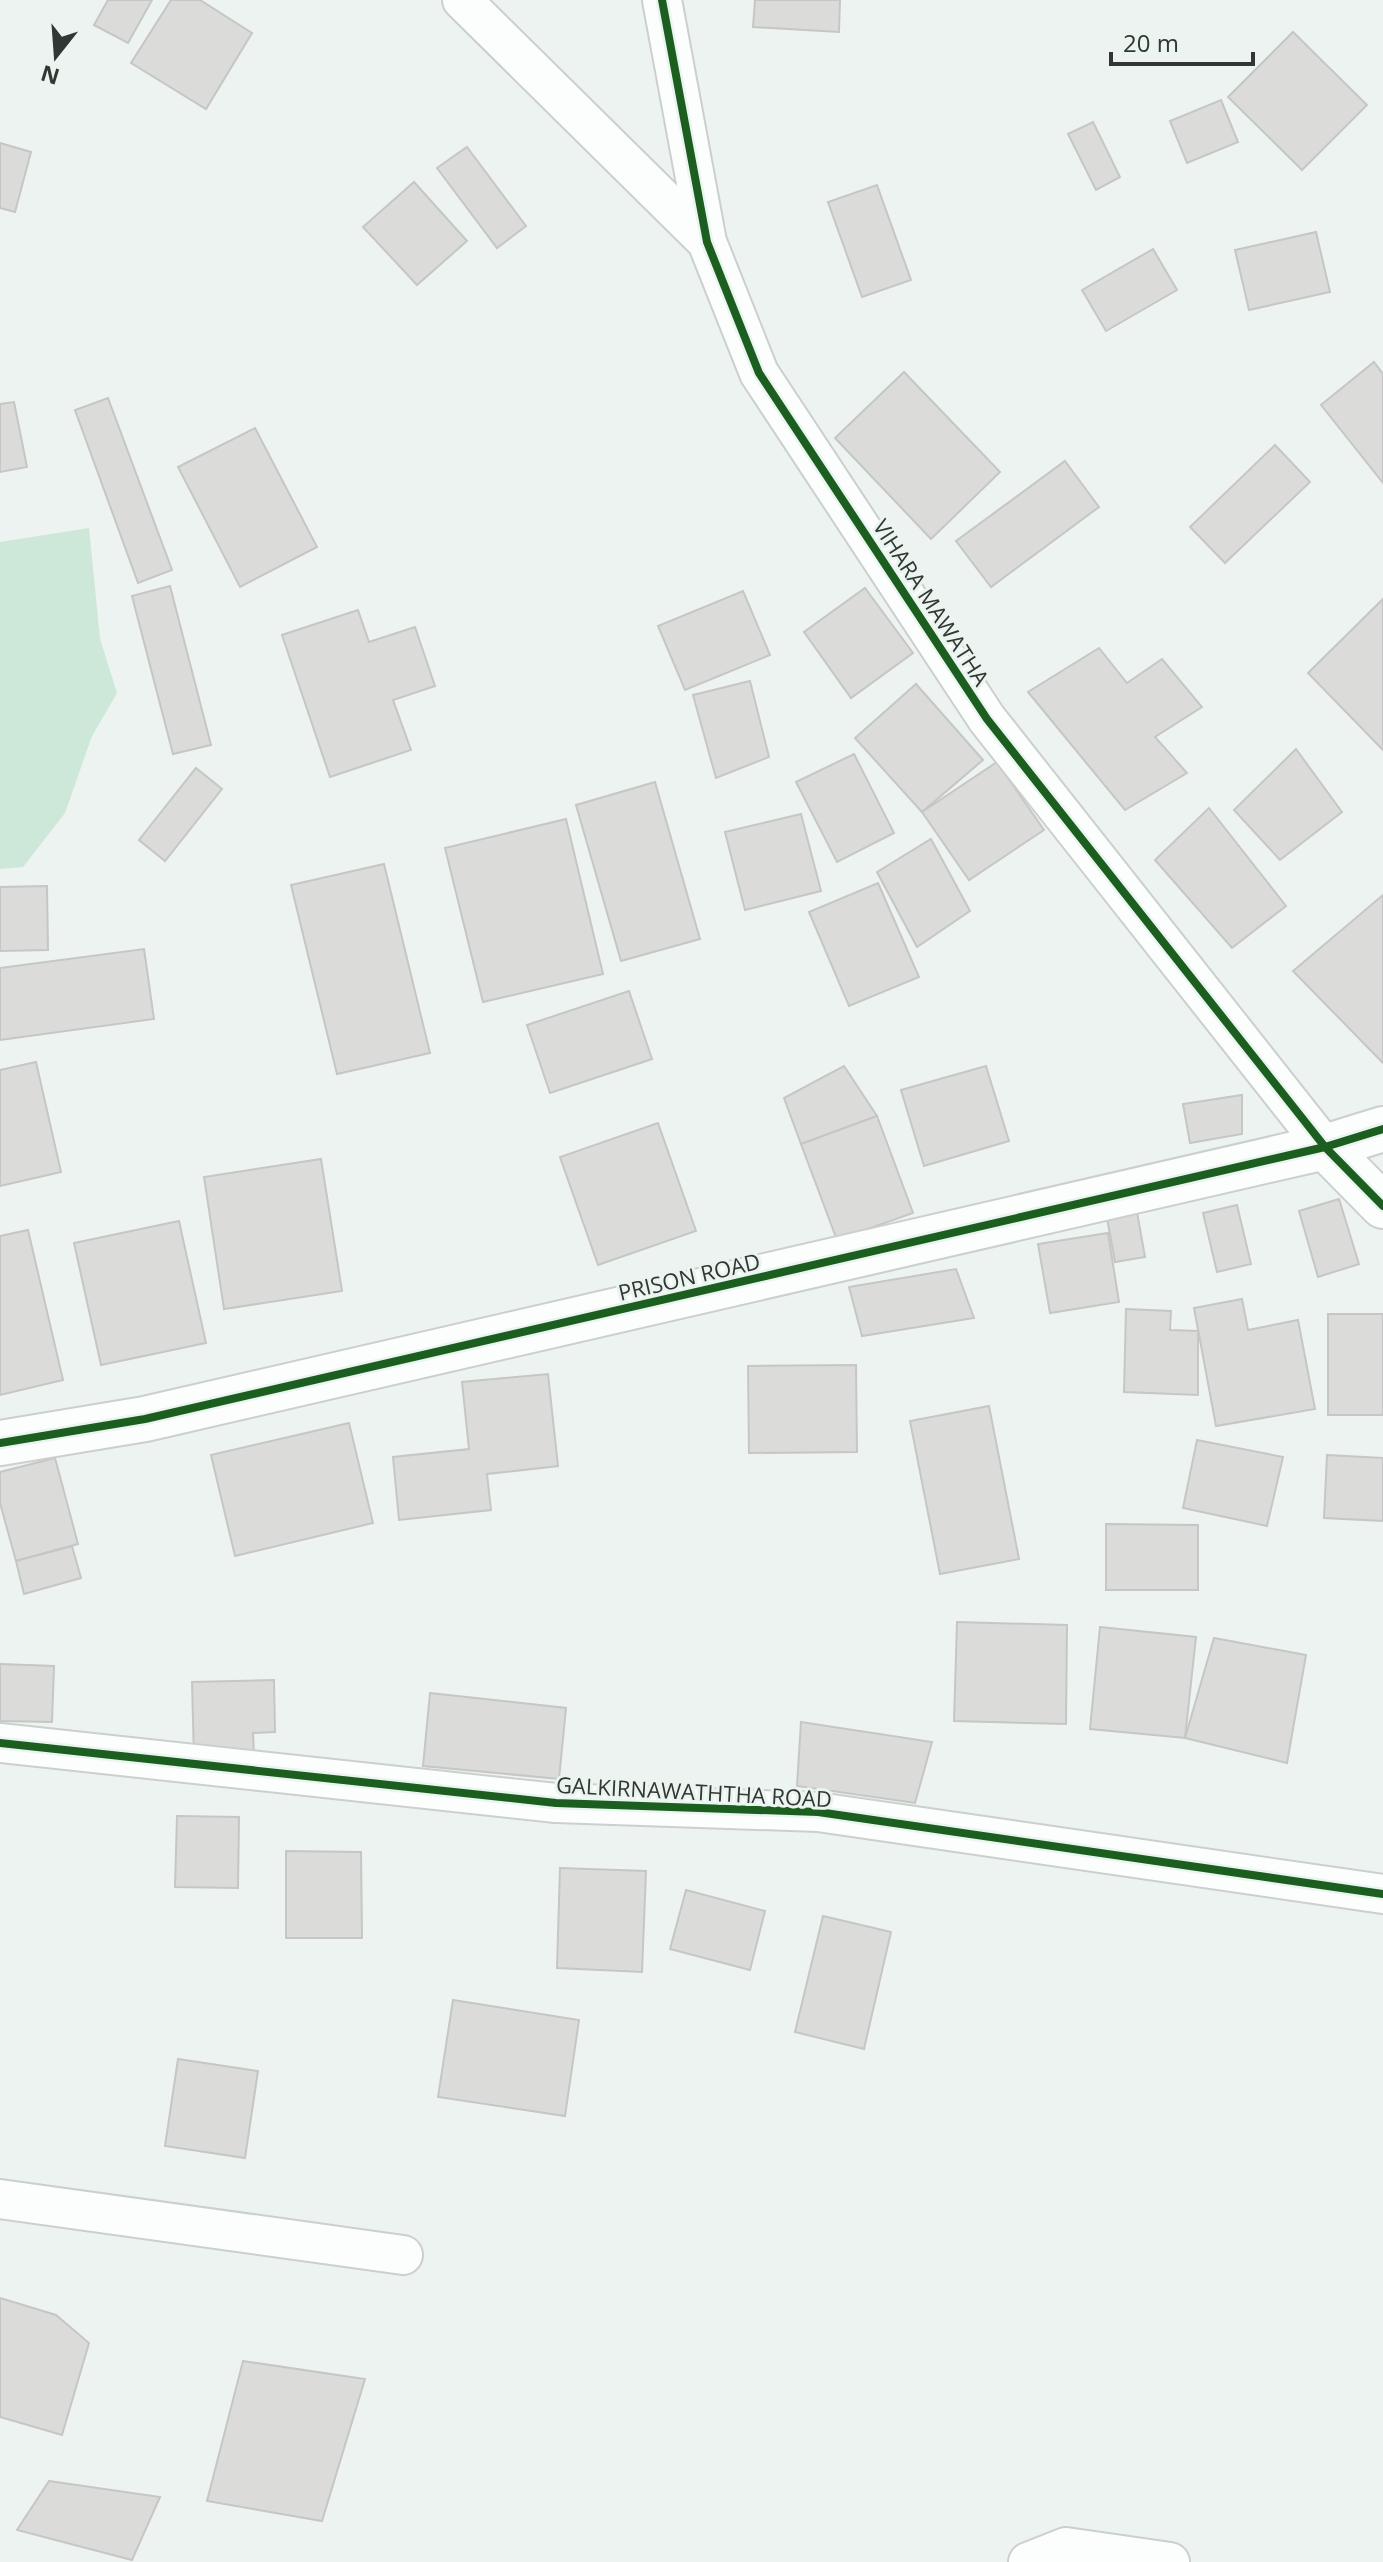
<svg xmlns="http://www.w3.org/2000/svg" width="1383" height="2562" viewBox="0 0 1383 2562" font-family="'Open Sans',sans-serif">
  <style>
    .green { fill: #cde7d8 }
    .building { fill: #dbdbda; stroke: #c5c6c5; stroke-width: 2 }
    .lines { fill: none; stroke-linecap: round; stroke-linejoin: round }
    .street-casing { stroke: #cbd0cd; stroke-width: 42 }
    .secondary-casing { stroke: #cbd0cd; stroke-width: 48 }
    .street { stroke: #fcfdfd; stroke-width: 38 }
    .secondary { stroke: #fcfdfd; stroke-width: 44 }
    .cycleway-casing { stroke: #ebf5ef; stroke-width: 13 }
    .cycleway { stroke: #1b5e20; stroke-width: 8 }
    .labels { text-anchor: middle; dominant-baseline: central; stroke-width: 6; stroke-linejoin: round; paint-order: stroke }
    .street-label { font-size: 22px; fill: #323634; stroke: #ebf5ef }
  </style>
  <rect width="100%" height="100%" fill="#edf3f0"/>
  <path class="green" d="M 89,528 L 100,639 L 117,693 L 92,736 L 65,813 L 23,867 L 0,869 L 0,542 Z"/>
  <g class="building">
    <path d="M 108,0 L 152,0 L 128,43 L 94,25 Z"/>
    <path d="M 171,0 L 200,0 L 252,33 L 206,109 L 131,63 Z"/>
    <path d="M 755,0 L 840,0 L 839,32 L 753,27 Z"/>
    <path d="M 1293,32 L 1367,105 L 1302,170 L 1228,97 Z"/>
    <path d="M 1221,100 L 1238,142 L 1187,163 L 1170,121 Z"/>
    <path d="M 1093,122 L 1120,177 L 1096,190 L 1068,134 Z"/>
    <path d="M 0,143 L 31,152 L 15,212 L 0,208 Z"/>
    <path d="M 467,147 L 526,226 L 497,248 L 437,168 Z"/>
    <path d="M 414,182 L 467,241 L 417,285 L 363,227 Z"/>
    <path d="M 877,185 L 911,280 L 862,297 L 828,202 Z"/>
    <path d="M 1316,232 L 1330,292 L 1249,310 L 1235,250 Z"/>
    <path d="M 1153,249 L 1177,290 L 1106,331 L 1082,290 Z"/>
    <path d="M 1374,362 L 1383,374 L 1383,483 L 1321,405 Z"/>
    <path d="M 904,372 L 1000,472 L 931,539 L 835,438 Z"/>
    <path d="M 108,398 L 172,570 L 138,583 L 75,410 Z"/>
    <path d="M 14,402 L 27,467 L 0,472 L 0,404 Z"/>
    <path d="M 255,428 L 317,547 L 240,587 L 178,467 Z"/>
    <path d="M 1275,445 L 1310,482 L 1225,563 L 1190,527 Z"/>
    <path d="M 1065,461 L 1099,507 L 991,587 L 956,541 Z"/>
    <path d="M 170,586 L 211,745 L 173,754 L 132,596 Z"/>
    <path d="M 865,588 L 913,653 L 851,698 L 804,632 Z"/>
    <path d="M 743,591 L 770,655 L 685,690 L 658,626 Z"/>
    <path d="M 1383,599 L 1383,750 L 1308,673 Z"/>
    <path d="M 358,610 L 369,642 L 415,627 L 435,686 L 393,700 L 411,750 L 330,777 L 282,635 Z"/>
    <path d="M 1099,648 L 1127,683 L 1162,659 L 1202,707 L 1155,737 L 1187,773 L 1125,810 L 1028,692 Z"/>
    <path d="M 750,681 L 769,757 L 716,778 L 693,695 Z"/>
    <path d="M 916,684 L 983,760 L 922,812 L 855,738 Z"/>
    <path d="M 1296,749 L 1342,812 L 1280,860 L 1234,810 Z"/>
    <path d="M 854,754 L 894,833 L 837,862 L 796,782 Z"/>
    <path d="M 997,762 L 1044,830 L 969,880 L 922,812 Z"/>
    <path d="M 196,768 L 222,789 L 165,861 L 139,840 Z"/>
    <path d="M 655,782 L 700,939 L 621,961 L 576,805 Z"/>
    <path d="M 1209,808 L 1286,906 L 1232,948 L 1155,860 Z"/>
    <path d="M 801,814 L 821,891 L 745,910 L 725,832 Z"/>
    <path d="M 566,819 L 603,974 L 483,1002 L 445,848 Z"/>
    <path d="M 931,839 L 970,911 L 917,947 L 877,872 Z"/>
    <path d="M 384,864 L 430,1053 L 337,1074 L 291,885 Z"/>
    <path d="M 878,883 L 919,977 L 849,1006 L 809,912 Z"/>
    <path d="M 47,886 L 48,950 L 0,951 L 0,887 Z"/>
    <path d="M 1383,895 L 1383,1063 L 1293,971 Z"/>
    <path d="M 144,949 L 154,1019 L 0,1040 L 0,968 Z"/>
    <path d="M 629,991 L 652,1059 L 550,1093 L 527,1025 Z"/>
    <path d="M 36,1062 L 61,1172 L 0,1186 L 0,1070 Z"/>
    <path d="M 844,1066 L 877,1116 L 801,1144 L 784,1098 Z"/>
    <path d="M 986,1066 L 1009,1141 L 924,1166 L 901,1090 Z"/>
    <path d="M 1242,1095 L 1242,1134 L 1190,1143 L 1183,1104 Z"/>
    <path d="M 877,1116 L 913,1213 L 837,1240 L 801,1144 Z"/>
    <path d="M 658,1123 L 696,1231 L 598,1265 L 560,1157 Z"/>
    <path d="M 321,1159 L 342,1291 L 224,1309 L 204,1177 Z"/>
    <path d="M 1339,1199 L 1359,1264 L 1318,1277 L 1299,1211 Z"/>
    <path d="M 1237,1205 L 1251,1264 L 1217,1272 L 1203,1213 Z"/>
    <path d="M 1137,1212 L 1145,1257 L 1115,1262 L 1107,1218 Z"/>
    <path d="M 179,1221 L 206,1343 L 101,1365 L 74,1243 Z"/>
    <path d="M 28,1230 L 63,1380 L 0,1395 L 0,1236 Z"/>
    <path d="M 1108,1233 L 1119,1302 L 1050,1313 L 1038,1244 Z"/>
    <path d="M 956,1269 L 974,1318 L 862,1336 L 849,1287 Z"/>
    <path d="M 1242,1299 L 1248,1330 L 1298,1320 L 1315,1409 L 1216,1426 L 1194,1308 Z"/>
    <path d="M 1126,1309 L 1171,1311 L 1170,1330 L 1198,1331 L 1198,1395 L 1124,1392 Z"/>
    <rect x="1328" y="1314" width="55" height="101"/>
    <path d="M 856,1365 L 857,1452 L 749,1453 L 748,1366 Z"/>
    <path d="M 548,1374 L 558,1466 L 487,1474 L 491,1510 L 399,1520 L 393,1457 L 469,1449 L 462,1382 Z"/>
    <path d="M 989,1406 L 1019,1559 L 940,1574 L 910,1421 Z"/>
    <path d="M 349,1423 L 373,1523 L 235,1556 L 211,1455 Z"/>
    <path d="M 1197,1440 L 1283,1457 L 1267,1526 L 1183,1508 Z"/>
    <path d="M 1327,1455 L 1383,1458 L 1383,1521 L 1324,1518 Z"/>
    <path d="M 55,1458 L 78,1544 L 16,1561 L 0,1503 L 0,1472 Z"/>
    <path d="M 1106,1524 L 1198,1525 L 1198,1590 L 1106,1590 Z"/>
    <path d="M 72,1546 L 81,1578 L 24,1594 L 16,1561 Z"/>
    <path d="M 957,1622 L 1067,1625 L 1066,1724 L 954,1721 Z"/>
    <path d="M 1100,1627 L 1196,1637 L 1185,1738 L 1090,1729 Z"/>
    <path d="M 1214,1638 L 1306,1655 L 1287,1763 L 1185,1738 Z"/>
    <path d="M 0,1664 L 54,1666 L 52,1722 L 0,1721 Z"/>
    <path d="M 274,1680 L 275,1732 L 253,1733 L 254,1756 L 194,1758 L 192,1682 Z"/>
    <path d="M 430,1693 L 566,1708 L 559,1779 L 423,1766 Z"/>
    <path d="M 801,1722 L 932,1742 L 915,1803 L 797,1786 Z"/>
    <path d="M 177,1816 L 239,1817 L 238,1888 L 175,1887 Z"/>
    <path d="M 286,1851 L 361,1852 L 362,1938 L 286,1938 Z"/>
    <path d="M 560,1868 L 646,1871 L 642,1972 L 557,1968 Z"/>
    <path d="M 686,1890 L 765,1911 L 750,1970 L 670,1949 Z"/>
    <path d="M 823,1916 L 891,1932 L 864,2049 L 795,2032 Z"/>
    <path d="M 453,2000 L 579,2020 L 565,2116 L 438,2097 Z"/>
    <path d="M 178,2059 L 258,2071 L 245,2158 L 165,2146 Z"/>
    <path d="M 0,2298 L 56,2315 L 89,2343 L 62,2435 L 0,2417 Z"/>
    <path d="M 243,2361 L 365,2379 L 322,2521 L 207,2501 Z"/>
    <path d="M 49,2481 L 160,2497 L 132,2560 L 17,2530 Z"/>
  </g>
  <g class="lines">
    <g class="street-casing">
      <g id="street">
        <path d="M 462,0 L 707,242"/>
        <path d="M 662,0 L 707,242 L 759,373 L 987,719 L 1325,1147"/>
        <path d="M 0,1743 L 556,1803 L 818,1812 L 1383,1894"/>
        <path d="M 0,2199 L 403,2255"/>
        <path d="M 1028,2562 L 1066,2547 L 1170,2562"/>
      </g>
    </g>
    <g class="secondary-casing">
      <g id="secondary">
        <path d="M 1325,1147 L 1383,1206"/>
        <path d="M 0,1443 L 145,1419 L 1325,1147 L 1383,1129"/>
      </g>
    </g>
    <use href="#street" class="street"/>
    <use href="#secondary" class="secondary"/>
    <g class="cycleway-casing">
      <g id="cycleway">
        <path d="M 662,0 L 707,242 L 759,373 L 987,719 L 1325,1147 L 1383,1206"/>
        <path d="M 0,1443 L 145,1419 L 1325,1147 L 1383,1129"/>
        <path d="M 0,1743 L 556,1803 L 818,1812 L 1383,1894"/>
      </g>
    </g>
    <use href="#cycleway" class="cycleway"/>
  </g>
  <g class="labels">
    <g class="street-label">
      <text transform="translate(932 602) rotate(57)">VIHARA MAWATHA</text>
      <text transform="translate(689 1276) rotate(-13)">PRISON ROAD</text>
      <text transform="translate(694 1791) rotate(3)">GALKIRNAWATHTHA ROAD</text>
    </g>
  </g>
  <g transform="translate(56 56) rotate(197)" stroke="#ebf5ef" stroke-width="6" paint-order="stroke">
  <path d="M0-6L14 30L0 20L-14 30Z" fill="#323634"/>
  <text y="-12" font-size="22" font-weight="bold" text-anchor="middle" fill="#323634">N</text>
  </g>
  <path d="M1111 52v12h142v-12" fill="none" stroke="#323634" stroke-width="4"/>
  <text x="1123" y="52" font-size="24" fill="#323634" stroke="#ebf5ef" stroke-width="6" paint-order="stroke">20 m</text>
</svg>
